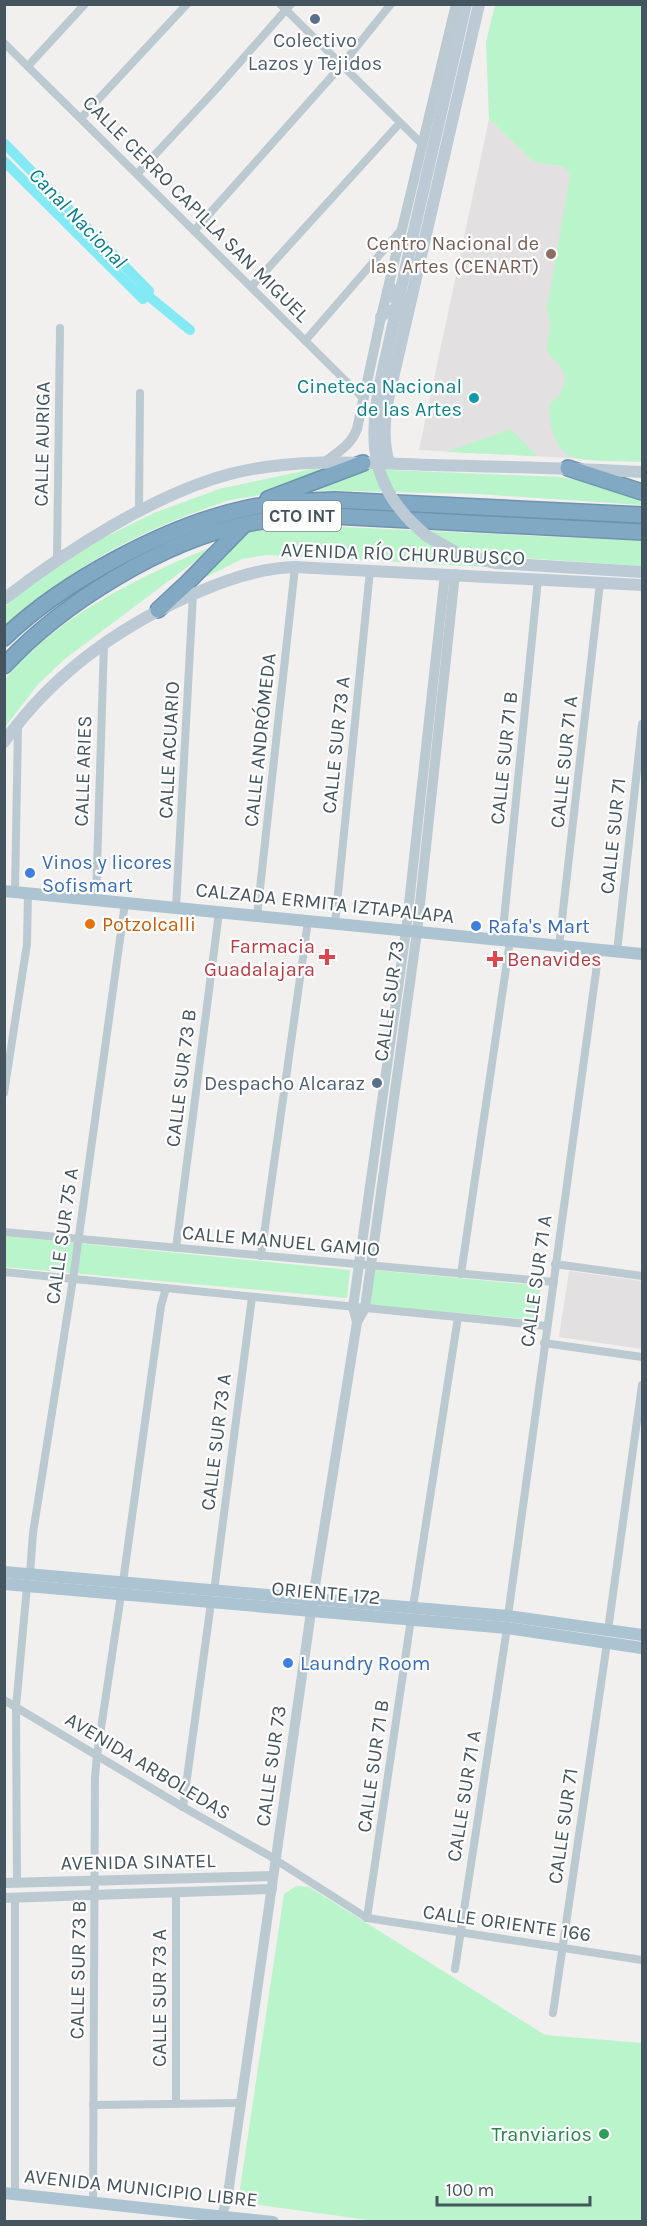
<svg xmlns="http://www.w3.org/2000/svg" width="647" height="2226" viewBox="0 0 647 2226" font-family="Karla,sans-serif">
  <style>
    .education { fill: #e3e0e1 }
    .green { fill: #b9f4ca }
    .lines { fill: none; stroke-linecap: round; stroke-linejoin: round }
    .canal { stroke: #82e9f5; stroke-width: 10 }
    .motorway-casing { stroke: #6d94af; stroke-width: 18 }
    .minor { stroke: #bbc9d0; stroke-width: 8 }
    .tertiary { stroke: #bbc9d0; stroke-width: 10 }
    .secondary { stroke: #bbcad5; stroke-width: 12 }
    .primary { stroke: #acc3d1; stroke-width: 12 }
    .motorway { stroke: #82a9c3; stroke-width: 15 }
    .secondary-bridge { stroke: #bbcad5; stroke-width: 12 }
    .service-dot { fill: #5c6f8a; stroke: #fff; stroke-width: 2 }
    .education-dot { fill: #8d6e63; stroke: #fff; stroke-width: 2 }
    .culture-dot { fill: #0f9aa8; stroke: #fff; stroke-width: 2 }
    .shop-dot { fill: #3f7fe0; stroke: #fff; stroke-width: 2 }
    .food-dot { fill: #e8710a; stroke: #fff; stroke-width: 2 }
    .health-dot { fill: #e0444e; stroke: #fff; stroke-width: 2 }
    .leisure-dot { fill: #2e9e5b; stroke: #fff; stroke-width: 2 }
    .labels { text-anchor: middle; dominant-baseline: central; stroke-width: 4.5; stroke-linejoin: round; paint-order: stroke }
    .shield { fill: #fff; stroke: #7d888f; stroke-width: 1.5 }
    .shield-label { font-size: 18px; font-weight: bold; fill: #45555f }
    .service-label { font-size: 20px; fill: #4e5e75; stroke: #fff }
    .street-label { font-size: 20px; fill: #45555f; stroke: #fff }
    .education-label { font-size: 20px; fill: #785e54; stroke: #fff; text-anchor: end }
    .culture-label { font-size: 20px; fill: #0d838f; stroke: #fff; text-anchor: end }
    .shop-label { font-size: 20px; fill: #366cbe; stroke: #fff; text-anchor: start }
    .food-label { font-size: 20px; fill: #c56008; stroke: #fff; text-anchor: start }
    .health-label { font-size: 20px; fill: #be3a42; stroke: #fff; text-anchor: end }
    .leisure-label { font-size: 20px; fill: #27864d; stroke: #fff; text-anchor: end }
    .water-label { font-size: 21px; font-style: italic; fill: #047f8e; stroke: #fff }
  </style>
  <rect width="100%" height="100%" fill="#f2efef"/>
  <g class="education">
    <path d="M 489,119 L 534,162 L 642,180 L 642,462 L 419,450 Z"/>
    <path d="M 569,1271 L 642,1281 L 642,1349 L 559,1337 Z"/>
  </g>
  <g class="green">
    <path d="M 495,5 L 642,5 L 642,462 C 626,461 585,462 572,457 C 553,448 548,421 550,403 C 563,395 570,379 560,366 C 555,359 548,357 547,347 C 547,341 550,334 550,328 C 551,321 548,315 547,309 L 570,175 L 565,167 L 534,162 L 489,119 L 486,42 Z"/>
    <path d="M 511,429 L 537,456 L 446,452 Z"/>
    <path d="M 333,468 C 311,476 288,485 265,493 C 251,498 235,498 221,503 C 139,531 68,568 5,627 L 5,607 L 19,594 L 95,542 L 154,513 L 219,489 L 312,469 Z"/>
    <path d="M 366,469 L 560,477 L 591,482 L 642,497 L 642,505 L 478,494 L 305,490 Z"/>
    <path d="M 320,526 L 642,541 L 642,566 L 507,557 L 506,568 L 267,555 L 242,559 L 200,580 L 249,533 L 278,527 Z"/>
    <path d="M 218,544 L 66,658 L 39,683 L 5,727 L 5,679 C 63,612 137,578 218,544 Z"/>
    <path d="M 4,1236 L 350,1270 L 347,1298 L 5,1267 Z"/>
    <path d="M 374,1270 L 541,1286 L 536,1320 L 369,1305 Z"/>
    <path d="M 296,1886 L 309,1887 L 545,2035 L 642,2043 L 642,2221 L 383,2222 L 238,2202 L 284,1894 Z"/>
  </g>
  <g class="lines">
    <g class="canal">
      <path d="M 4,143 L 149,291 L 143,299 L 4,161"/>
      <path d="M 141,290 L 190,330"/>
    </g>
    <g class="motorway-casing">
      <g id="motorway">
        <path d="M 568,468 L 642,492"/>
        <path d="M 268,499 L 363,463"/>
        <path d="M 158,610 L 187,583 L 245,524"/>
        <path d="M 4,638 C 63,581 168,525 248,508 C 277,502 305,501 335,500 L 642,515"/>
        <path d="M 4,666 C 62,603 163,541 246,524 C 275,518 303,516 333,516 L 642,532"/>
      </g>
    </g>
    <g class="minor">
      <path d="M 280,4 L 423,145"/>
      <path d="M 4,43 L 364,399"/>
      <path d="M 28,66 L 85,4"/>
      <path d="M 81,118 L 187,4"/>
      <path d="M 137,174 L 218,87 L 291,4"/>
      <path d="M 194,231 L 341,66 L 391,4"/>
      <path d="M 251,287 L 399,124"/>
      <path d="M 305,341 L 401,230"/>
      <path d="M 139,513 L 140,393"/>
      <path d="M 57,560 L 60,328"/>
      <path d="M 15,892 L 18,725"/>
      <path d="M 96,900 L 104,643"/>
      <path d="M 176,908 L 193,594"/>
      <path d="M 257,916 L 295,567"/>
      <path d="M 335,924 L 370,570"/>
      <path d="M 502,940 L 538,579"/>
      <path d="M 559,946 L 600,583"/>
      <path d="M 617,952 L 642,724"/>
      <path d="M 4,1093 L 27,944 L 28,893"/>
      <path d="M 4,1232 L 554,1282"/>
      <path d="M 176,1248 L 219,912"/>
      <path d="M 261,1256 L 308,921"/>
      <path d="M 555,1264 L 642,1276"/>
      <path d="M 4,1272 L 547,1326"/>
      <path d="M 461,1274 L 510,941"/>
      <path d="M 544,1343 L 642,1357"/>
      <path d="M 30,1574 L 33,1533 L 73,1279 L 125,903"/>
      <path d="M 123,1582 L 161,1306 L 166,1288"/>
      <path d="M 214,1591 L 252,1297"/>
      <path d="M 413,1607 L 458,1317"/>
      <path d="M 508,1616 L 599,950"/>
      <path d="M 608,1630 L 642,1385"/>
      <path d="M 4,1700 L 183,1807 L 268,1855 L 367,1918 L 642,1960"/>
      <path d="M 183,1807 L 211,1603"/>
      <path d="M 17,1883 L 16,1707 L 27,1586"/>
      <path d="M 15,1898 L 15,2194"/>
      <path d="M 367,1918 L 411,1619"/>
      <path d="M 455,1969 L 507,1628"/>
      <path d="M 553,2013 L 607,1643"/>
      <path d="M 176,2104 L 176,1892"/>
      <path d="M 93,2105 L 241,2103"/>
      <path d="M 93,2203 L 95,1777 L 97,1755 L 121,1595"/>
    </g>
    <g class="tertiary">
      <path d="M 325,462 C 338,452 351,445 357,429 L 381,317 L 456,4"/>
      <path d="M 357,1322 L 365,1308 L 417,932 L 455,574"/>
      <path d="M 4,1883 L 273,1876"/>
      <path d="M 4,1898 L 272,1889"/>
      <path d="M 222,2216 L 228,2194 L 313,1598 L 357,1322 L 353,1307 L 406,931 L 445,574"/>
    </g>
    <g class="secondary">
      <path d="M 413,235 L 466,4"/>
      <path d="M 390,287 L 394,298 L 401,302 L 407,301"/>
      <path d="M 381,317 C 387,309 396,308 403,315"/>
      <path d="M 389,463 C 383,442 384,425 387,404 L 479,4"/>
      <path d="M 427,536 L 459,554 L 495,563 L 642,572"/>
      <path d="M 4,599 C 66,551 154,494 230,474 C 297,457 365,463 434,465 C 503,467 573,468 642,472"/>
      <path d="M 4,742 C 52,675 115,629 189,596 C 223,581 258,568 295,567 L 642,585"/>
    </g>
    <g class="primary">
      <path d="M 4,891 L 642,954"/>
      <path d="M 4,1572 L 508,1616 L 642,1635"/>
      <path d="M 4,1584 L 507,1628 L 642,1648"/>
      <path d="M 4,2193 L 273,2222"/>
    </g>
    <use href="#motorway" class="motorway"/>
    <path class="secondary-bridge" d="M 413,235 C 405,271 397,307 389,343 C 371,421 357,479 427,536"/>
  </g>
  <g class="service-dot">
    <circle cx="315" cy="19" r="6"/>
    <circle cx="377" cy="1083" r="6"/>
  </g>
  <circle class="education-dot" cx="551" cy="254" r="6"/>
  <circle class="culture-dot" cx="474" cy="398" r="6"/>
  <g class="shop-dot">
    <circle cx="30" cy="873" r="6"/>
    <circle cx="476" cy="926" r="6"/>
    <circle cx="288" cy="1663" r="6"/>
  </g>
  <circle class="food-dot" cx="90" cy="924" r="6"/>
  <g class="health-dot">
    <path d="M324 948h6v6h6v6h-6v6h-6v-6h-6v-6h6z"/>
    <path d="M492 950h6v6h6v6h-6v6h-6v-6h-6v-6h6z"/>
  </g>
  <circle class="leisure-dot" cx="604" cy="2134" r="6"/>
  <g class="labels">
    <rect class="shield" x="263" y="501" width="78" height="30" rx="4.5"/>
    <g class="shield-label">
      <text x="302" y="516">CTO INT</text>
    </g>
    <g class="service-label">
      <text x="315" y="40">Colectivo<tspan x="315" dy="23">Lazos y Tejidos</tspan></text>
      <text x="365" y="1083" text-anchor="end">Despacho Alcaraz</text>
    </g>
    <g class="street-label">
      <text transform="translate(196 209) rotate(45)">CALLE CERRO CAPILLA SAN MIGUEL</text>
      <text transform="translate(42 444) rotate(-89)">CALLE AURIGA</text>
      <text transform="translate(403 554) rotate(2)">AVENIDA RÍO CHURUBUSCO</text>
      <text transform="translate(260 740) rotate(-84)">CALLE ANDRÓMEDA</text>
      <text transform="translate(336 745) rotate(-84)">CALLE SUR 73 A</text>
      <text transform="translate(169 750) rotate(-87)">CALLE ACUARIO</text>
      <text transform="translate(504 758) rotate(-84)">CALLE SUR 71 B</text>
      <text transform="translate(564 762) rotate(-84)">CALLE SUR 71 A</text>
      <text transform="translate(83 771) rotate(-88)">CALLE ARIES</text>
      <text transform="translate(613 836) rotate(-84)">CALLE SUR 71</text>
      <text transform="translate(325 903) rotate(6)">CALZADA ERMITA IZTAPALAPA</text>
      <text transform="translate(389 1001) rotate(-82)">CALLE SUR 73</text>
      <text transform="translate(181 1078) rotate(-83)">CALLE SUR 73 B</text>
      <text transform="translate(62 1236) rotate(-82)">CALLE SUR 75 A</text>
      <text transform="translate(281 1241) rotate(5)">CALLE MANUEL GAMIO</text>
      <text transform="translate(536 1281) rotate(-82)">CALLE SUR 71 A</text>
      <text transform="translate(216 1442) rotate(-83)">CALLE SUR 73 A</text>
      <text transform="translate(326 1593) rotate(5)">ORIENTE 172</text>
      <text transform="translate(148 1766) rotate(31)">AVENIDA ARBOLEDAS</text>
      <text transform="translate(271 1766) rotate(-82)">CALLE SUR 73</text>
      <text transform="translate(373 1766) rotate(-82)">CALLE SUR 71 B</text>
      <text transform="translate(464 1796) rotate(-81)">CALLE SUR 71 A</text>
      <text transform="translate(563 1826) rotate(-82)">CALLE SUR 71</text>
      <text transform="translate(138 1862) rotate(-1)">AVENIDA SINATEL</text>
      <text transform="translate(507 1923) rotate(8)">CALLE ORIENTE 166</text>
      <text transform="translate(78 1970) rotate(-89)">CALLE SUR 73 B</text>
      <text transform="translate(159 1998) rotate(-90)">CALLE SUR 73 A</text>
      <text transform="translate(141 2188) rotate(6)">AVENIDA MUNICIPIO LIBRE</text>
    </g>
    <g class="education-label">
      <text x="539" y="243">Centro Nacional de<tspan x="539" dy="23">las Artes (CENART)</tspan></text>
    </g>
    <g class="culture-label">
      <text x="462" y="386">Cineteca Nacional<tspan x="462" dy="23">de las Artes</tspan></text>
    </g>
    <g class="shop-label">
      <text x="42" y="862">Vinos y licores<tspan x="42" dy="23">Sofismart</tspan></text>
      <text x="488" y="926">Rafa's Mart</text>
      <text x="300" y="1663">Laundry Room</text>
    </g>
    <g class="food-label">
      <text x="102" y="924">Potzolcalli</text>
    </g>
    <g class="health-label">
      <text x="315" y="946">Farmacia<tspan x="315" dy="23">Guadalajara</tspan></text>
      <text x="507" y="959" text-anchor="start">Benavides</text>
    </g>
    <g class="leisure-label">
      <text x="592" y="2134">Tranviarios</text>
    </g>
    <g class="water-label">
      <text transform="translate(78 218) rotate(46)">Canal Nacional</text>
    </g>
  </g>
  <rect width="647" height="2226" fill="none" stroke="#45555f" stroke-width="12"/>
  <path d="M437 2196v9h153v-9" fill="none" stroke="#45555f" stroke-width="3"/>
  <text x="446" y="2196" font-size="18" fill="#45555f" stroke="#ffffff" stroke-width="4.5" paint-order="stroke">100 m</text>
</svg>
